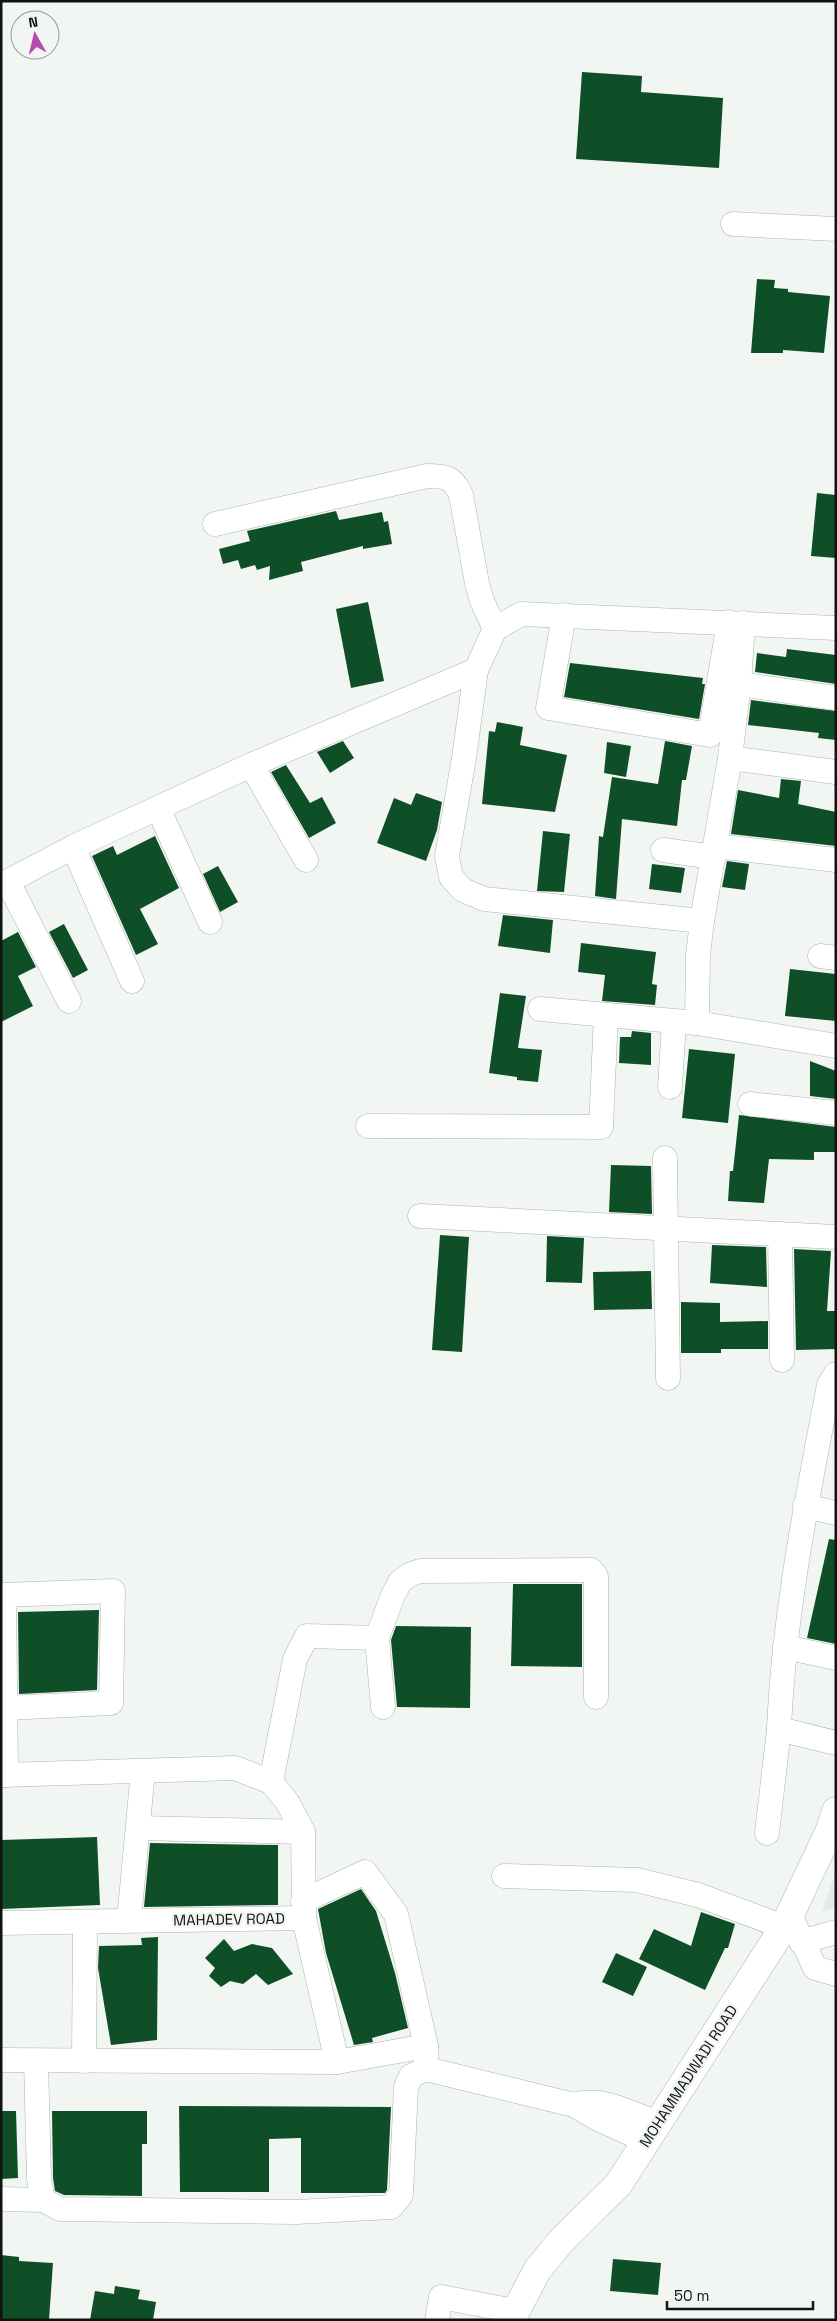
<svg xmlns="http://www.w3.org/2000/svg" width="837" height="2321" viewBox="0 0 837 2321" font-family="'Space Grotesk',sans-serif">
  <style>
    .built { fill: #e2ece4 }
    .building { fill: #0f4f27 }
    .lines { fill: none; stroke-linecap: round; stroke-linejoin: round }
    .minor-casing { stroke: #aeb2af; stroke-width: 25 }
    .secondary-casing { stroke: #aeb2af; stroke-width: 29 }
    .minor { stroke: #fff; stroke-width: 24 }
    .secondary { stroke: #fff; stroke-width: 28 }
    .labels { text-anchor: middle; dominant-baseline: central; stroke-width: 5; stroke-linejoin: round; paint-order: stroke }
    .street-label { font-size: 15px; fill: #111211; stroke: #f2f6f3 }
  </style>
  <rect width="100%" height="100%" fill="#f2f6f3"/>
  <path class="built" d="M 836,1870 L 836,1908 L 822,1912 Z"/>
  <g class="building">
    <path d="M 582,72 L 642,76 L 641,92 L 723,98 L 719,168 L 576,159 Z"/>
    <path d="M 757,279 L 775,280 L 774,288 L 788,289 L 788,292 L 830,296 L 824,353 L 783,350 L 783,353 L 751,353 Z"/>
    <path d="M 817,493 L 836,495 L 836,558 L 811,556 Z"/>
    <path d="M 336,511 L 339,520 L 382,512 L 384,522 L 388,521 L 392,544 L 363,549 L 363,546 L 301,562 L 303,571 L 269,580 L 270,566 L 257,570 L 255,565 L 241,569 L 238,560 L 223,564 L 219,549 L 250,541 L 247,531 Z"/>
    <path d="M 368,602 L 384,681 L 351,688 L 336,609 Z"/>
    <path d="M 787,649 L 836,655 L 836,684 L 755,672 L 757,653 L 786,657 Z"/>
    <path d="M 570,663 L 703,678 L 702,684 L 705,684 L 699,719 L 564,697 Z"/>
    <path d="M 751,700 L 836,711 L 836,740 L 818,738 L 819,733 L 748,725 Z"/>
    <path d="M 497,722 L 523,727 L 520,745 L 567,755 L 555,812 L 482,804 L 489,731 L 495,732 Z"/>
    <path d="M 343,741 L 354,758 L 330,773 L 317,752 Z"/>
    <path d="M 665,741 L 692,746 L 686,780 L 682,780 L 677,826 L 622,819 L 616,899 L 595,896 L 599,836 L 603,837 L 612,777 L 658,784 Z"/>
    <path d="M 607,742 L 631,746 L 626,777 L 604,773 Z"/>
    <path d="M 286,765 L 310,803 L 322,797 L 336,823 L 309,838 L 271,772 Z"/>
    <path d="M 781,779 L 801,781 L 798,804 L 836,812 L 836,846 L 731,834 L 738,790 L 779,798 Z"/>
    <path d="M 416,793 L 442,802 L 437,830 L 426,861 L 377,843 L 394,798 L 411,805 Z"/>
    <path d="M 543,831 L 570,834 L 564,892 L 537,891 Z"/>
    <path d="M 155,836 L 179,888 L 140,909 L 158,944 L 136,955 L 92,856 L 113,846 L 117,855 Z"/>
    <path d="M 727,861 L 749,864 L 745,890 L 722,887 Z"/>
    <path d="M 652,864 L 685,868 L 681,893 L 649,889 Z"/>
    <path d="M 218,866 L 238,902 L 220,912 L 203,874 Z"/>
    <path d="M 503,915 L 553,920 L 550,953 L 498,946 Z"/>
    <path d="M 64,924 L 88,970 L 73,978 L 49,932 Z"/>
    <path d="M 18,932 L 36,967 L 18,976 L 33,1006 L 1,1022 L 1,941 Z"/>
    <path d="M 581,943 L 656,952 L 652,984 L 657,985 L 655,1005 L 602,1001 L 605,975 L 578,972 Z"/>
    <path d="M 790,969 L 836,974 L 836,1021 L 785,1016 Z"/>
    <path d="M 500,993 L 526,996 L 518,1048 L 542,1050 L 538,1082 L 517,1080 L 517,1077 L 489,1073 Z"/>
    <path d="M 632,1031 L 651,1033 L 651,1065 L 619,1063 L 620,1037 L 631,1037 Z"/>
    <path d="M 689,1049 L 735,1054 L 728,1123 L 682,1118 Z"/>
    <path d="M 810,1061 L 836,1071 L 836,1099 L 810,1096 Z"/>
    <path d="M 739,1115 L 836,1127 L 836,1152 L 814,1152 L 814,1160 L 769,1159 L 764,1203 L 728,1201 L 730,1171 L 733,1171 Z"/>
    <path d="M 611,1165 L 651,1166 L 652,1214 L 609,1212 Z"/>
    <path d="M 440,1235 L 469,1237 L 462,1352 L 432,1350 Z"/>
    <path d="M 547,1236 L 584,1238 L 582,1283 L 546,1282 Z"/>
    <path d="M 712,1245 L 766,1247 L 767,1287 L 710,1283 Z"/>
    <path d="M 794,1249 L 831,1251 L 827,1311 L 836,1311 L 836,1349 L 796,1350 Z"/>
    <path d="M 651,1271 L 652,1309 L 594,1310 L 593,1272 Z"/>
    <path d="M 681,1302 L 720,1303 L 720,1322 L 768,1321 L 768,1349 L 721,1349 L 721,1353 L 681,1353 Z"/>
    <path d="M 829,1539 L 836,1540 L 836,1644 L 807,1638 Z"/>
    <path d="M 513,1584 L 582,1584 L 582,1667 L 511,1666 Z"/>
    <path d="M 99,1610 L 97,1690 L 19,1694 L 18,1612 Z"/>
    <path d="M 396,1626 L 471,1627 L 470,1708 L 397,1707 L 391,1640 Z"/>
    <path d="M 97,1837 L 100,1905 L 1,1909 L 1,1840 Z"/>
    <path d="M 150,1843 L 278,1845 L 278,1905 L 144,1907 Z"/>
    <path d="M 361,1889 L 376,1911 L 395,1973 L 408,2028 L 372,2038 L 373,2042 L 354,2045 L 326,1953 L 318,1909 Z"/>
    <path d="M 701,1912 L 735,1924 L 728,1948 L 725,1948 L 705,1990 L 639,1959 L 654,1929 L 691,1946 Z"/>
    <path d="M 158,1937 L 157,2040 L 111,2045 L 98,1968 L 99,1946 L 142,1945 L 141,1938 Z"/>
    <path d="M 224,1939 L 234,1951 L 252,1944 L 272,1948 L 293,1974 L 268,1985 L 256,1974 L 243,1984 L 230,1981 L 221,1987 L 209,1976 L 215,1968 L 205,1958 Z"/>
    <path d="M 616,1953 L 647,1967 L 633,1996 L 602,1982 Z"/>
    <path d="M 179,2106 L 391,2107 L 387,2190 L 385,2193 L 301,2193 L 301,2138 L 269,2139 L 269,2192 L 180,2192 Z"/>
    <path d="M 1,2111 L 16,2111 L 18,2178 L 1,2179 Z"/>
    <path d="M 52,2111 L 147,2111 L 147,2144 L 142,2144 L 142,2196 L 64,2195 L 55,2191 L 53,2178 Z"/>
    <path d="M 1,2255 L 19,2257 L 19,2261 L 53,2263 L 49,2320 L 2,2320 Z"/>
    <path d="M 613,2259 L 661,2263 L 658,2295 L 610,2291 Z"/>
    <path d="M 115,2286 L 140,2290 L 138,2299 L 156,2302 L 153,2320 L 90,2320 L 95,2291 L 114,2294 Z"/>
  </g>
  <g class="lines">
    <g class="minor-casing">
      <g id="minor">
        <path d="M 733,224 L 836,229"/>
        <path d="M 215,524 L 427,476 C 446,476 453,477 461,495 L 477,583 L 482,601 L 495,629"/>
        <path d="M 564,615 L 548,708 L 710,735 L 729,622"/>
        <path d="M 476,670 L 464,758 L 447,856 L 451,877 L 463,890 L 484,899 L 702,921"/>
        <path d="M 739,684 L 836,698"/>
        <path d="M 730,758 L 836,772"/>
        <path d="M 251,765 L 306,860"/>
        <path d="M 158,808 L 210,922"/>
        <path d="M 716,846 L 836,860"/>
        <path d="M 73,847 L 132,981"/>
        <path d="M 663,850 L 714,857"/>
        <path d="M 8,882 L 69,1001"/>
        <path d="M 1,885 L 73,847 L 251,765 L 476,670 L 495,629 L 521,614 L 836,628"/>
        <path d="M 820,956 L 836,958"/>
        <path d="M 540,1009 L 697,1023 L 836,1046"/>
        <path d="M 697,1023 L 698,955 L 702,921 L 730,758 L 739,684 L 743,623"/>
        <path d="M 670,1087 L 674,1022"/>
        <path d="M 750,1104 L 836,1113"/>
        <path d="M 368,1126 L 601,1127 L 606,1015"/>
        <path d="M 665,1158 L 668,1378"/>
        <path d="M 420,1216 L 836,1237"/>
        <path d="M 780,1234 L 782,1360"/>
        <path d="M 836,1374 L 829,1385 C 807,1499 784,1613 779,1729 L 836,1743"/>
        <path d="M 805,1506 L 836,1513"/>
        <path d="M 785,1647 L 836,1658"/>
        <path d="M 383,1707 L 377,1638 L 393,1595 L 400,1582 L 409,1575 L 420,1571 L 591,1570 L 596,1576 L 596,1697"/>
        <path d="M 6,1708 L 111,1703 L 113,1591 L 4,1595 L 6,1775"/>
        <path d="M 1,1775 L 235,1768 L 271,1782 L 288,1803 L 303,1832"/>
        <path d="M 271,1782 L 295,1659 L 307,1636 L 377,1638"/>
        <path d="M 138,1828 L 303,1832 L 304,1918 L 337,2062"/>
        <path d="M 767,1833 L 779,1729"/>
        <path d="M 504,1876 L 637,1880 L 698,1895 L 784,1927"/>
        <path d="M 303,1901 L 365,1872 L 396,1914 L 426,2046"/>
        <path d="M 791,1917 L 815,1968 L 836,1974"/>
        <path d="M 129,1920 L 143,1771"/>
        <path d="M 1,1923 L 304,1918"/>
        <path d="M 801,1942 L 836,1932"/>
        <path d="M 1,2060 L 337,2062 L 426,2046 L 426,2069"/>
        <path d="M 36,2061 L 39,2179 L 43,2200 L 60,2209 L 296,2212 L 391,2207 L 401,2195 L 406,2087 L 411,2076 L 426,2069"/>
        <path d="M 84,2061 L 85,1923"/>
        <path d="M 426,2069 L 574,2105 L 596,2118 L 647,2141"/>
        <path d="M 574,2105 C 601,2096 632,2114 658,2123"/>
        <path d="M 1,2199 L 43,2200"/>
        <path d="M 437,2320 L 441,2297 L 514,2311"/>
      </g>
    </g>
    <g class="secondary-casing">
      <path id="secondary" d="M 511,2320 L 538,2269 L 562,2240 L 618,2185 L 784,1927 L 830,1830 L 836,1811"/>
    </g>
    <use href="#minor" class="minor"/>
    <use href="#secondary" class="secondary"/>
  </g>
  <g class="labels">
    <g class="street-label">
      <text transform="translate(229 1919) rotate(-1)">MAHADEV ROAD</text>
      <text transform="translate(688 2076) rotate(-57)">MOHAMMADWADI ROAD</text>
    </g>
  </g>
  <rect width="837" height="2321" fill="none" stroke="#111211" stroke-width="5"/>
  <g transform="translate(35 35) rotate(352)"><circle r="24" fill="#f2f6f3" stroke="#989b99"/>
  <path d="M0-4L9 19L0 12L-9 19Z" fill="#b44aab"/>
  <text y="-8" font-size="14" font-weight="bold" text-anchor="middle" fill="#111211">N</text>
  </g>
  <path d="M667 2301v8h146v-8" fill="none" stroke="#111211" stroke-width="2.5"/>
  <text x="674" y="2301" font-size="15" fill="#111211" stroke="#f2f6f3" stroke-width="4" paint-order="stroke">50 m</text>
</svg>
